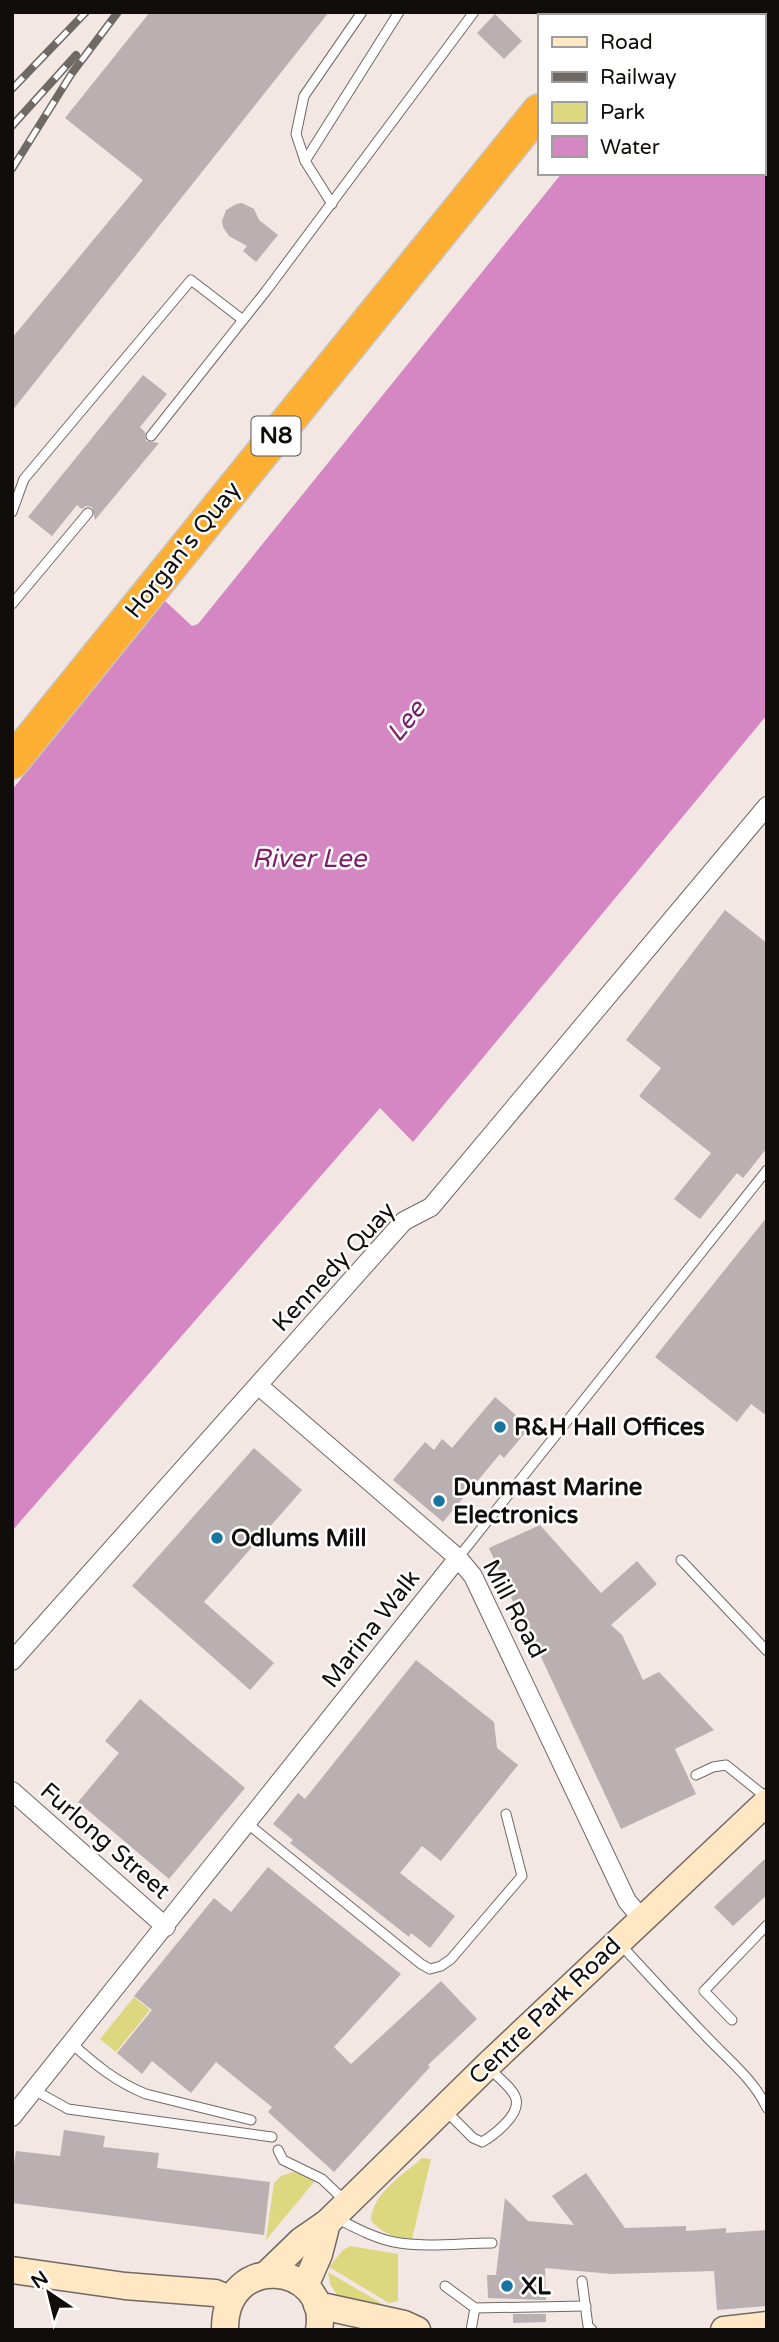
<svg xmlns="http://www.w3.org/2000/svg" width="779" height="2342" viewBox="0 0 779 2342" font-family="'Varela Round',sans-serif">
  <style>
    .green { fill: #ddd87f }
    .water { fill: #d587c3 }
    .building { fill: #bbb0b1 }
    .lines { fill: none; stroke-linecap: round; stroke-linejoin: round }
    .lane-casing { stroke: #716865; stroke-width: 11 }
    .street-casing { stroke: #716865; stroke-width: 20 }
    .secondary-casing { stroke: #716865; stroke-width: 29 }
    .highway-casing { stroke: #c6c5c4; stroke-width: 36 }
    .lane { stroke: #fff; stroke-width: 9 }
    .street { stroke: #fff; stroke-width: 18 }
    .secondary { stroke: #fee7c2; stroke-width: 26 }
    .highway { stroke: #fdaf34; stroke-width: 33 }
    .rail-casing { stroke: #6f6966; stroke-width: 8 }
    .rail { stroke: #fff; stroke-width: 5; stroke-dasharray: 16; stroke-linecap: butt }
    .poi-dot { fill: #1974a3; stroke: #fff; stroke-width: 2.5 }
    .labels { text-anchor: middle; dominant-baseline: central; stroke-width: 5; stroke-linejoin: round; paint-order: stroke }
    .shield { fill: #fff; stroke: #585654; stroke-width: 2 }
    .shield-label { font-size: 23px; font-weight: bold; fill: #100d0b }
    .street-label { font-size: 24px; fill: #100d0b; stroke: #fff }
    .poi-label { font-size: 24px; font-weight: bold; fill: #100d0b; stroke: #fff; text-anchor: start }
    .water-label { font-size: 26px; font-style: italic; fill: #7b1f6c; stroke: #fff }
  </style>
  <rect width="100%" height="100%" fill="#f2e7e3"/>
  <g class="green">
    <path d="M 134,1997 L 150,2010 L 116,2052 L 100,2039 Z"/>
    <path d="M 422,2158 L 431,2159 L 412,2239 C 394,2238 384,2234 371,2221 C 372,2193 403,2175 422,2158 Z"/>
    <path d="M 293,2172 L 307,2176 L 314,2182 L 266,2240 L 274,2183 L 281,2176 Z"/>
    <path d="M 350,2246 L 398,2254 L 398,2301 L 389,2303 L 329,2267 L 343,2250 Z"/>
    <path d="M 328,2272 L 384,2305 L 388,2309 L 338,2296 L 330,2284 Z"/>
  </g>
  <path class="water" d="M 692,12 L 767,12 L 767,715 L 413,1142 L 380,1108 L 12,1531 L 12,790 L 163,599 L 192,626 L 198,624 L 562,173 L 763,173 L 763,16 L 689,16 Z"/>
  <g class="building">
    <path d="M 150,12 L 329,12 L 12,411 L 12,338 L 143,180 L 65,118 Z"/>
    <path d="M 495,14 L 522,41 L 504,59 L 477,33 Z"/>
    <path d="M 242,203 L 254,209 L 259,220 L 278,235 L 256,262 L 243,251 L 247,246 L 229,236 L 223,227 L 222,221 L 226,210 L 236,204 Z"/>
    <path d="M 143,375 L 167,394 L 140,427 L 145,432 L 146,441 L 159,443 L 95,520 L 92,507 L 86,506 L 82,509 L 77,505 L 52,536 L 28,517 Z"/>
    <path d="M 725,910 L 767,943 L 767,1148 L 743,1178 L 737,1173 L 700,1219 L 674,1199 L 711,1153 L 639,1096 L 661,1068 L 626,1040 Z"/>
    <path d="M 767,1217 L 767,1416 L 751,1404 L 737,1422 L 655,1357 Z"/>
    <path d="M 495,1397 L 530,1427 L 504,1458 L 500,1454 L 443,1522 L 393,1480 L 425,1442 L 434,1450 L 442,1439 L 452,1448 Z"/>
    <path d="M 254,1448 L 302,1490 L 204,1602 L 274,1663 L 250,1690 L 132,1586 Z"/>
    <path d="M 540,1525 L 601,1593 L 637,1561 L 657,1584 L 611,1625 L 622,1635 L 643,1680 L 659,1672 L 714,1730 L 675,1749 L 696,1794 L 621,1829 L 528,1629 L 526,1631 L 489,1548 Z"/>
    <path d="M 416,1660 L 494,1722 L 497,1748 L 518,1765 L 441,1861 L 422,1846 L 400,1873 L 455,1916 L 430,1948 L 411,1933 L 409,1937 L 290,1843 L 293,1840 L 273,1824 L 298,1793 L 305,1799 Z"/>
    <path d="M 140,1699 L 245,1788 L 169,1879 L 78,1802 L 119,1753 L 105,1741 Z"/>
    <path d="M 767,1857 L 767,1895 L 733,1926 L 714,1907 Z"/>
    <path d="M 268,1867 L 401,1974 L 334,2047 L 351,2064 L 441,1981 L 477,2019 L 428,2065 L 430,2067 L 334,2172 L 268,2112 L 272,2107 L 216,2062 L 191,2093 L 152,2061 L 142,2074 L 117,2053 L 152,2010 L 134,1996 L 214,1898 L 231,1912 Z"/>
    <path d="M 64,2130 L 105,2136 L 103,2147 L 159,2153 L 157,2168 L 270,2182 L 264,2235 L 12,2203 L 12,2178 L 16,2151 L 60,2156 Z"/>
    <path d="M 586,2173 L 625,2228 L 686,2226 L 686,2231 L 726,2228 L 726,2233 L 767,2230 L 767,2306 L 717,2310 L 714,2271 L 612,2274 L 545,2268 L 546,2300 L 488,2298 L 487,2275 L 496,2275 L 505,2198 L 528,2221 L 574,2225 L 552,2196 Z"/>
    <path d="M 513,2314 L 546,2314 L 546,2322 L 513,2323 Z"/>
  </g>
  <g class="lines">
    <g class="lane-casing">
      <g id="lane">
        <path d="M 305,161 L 296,134 L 304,96 L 362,12"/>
        <path d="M 332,204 L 305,161 L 399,12"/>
        <path d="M 151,436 L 266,291 L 474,12"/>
        <path d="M 12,512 L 24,479 L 191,280 L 243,320"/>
        <path d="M 12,604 L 88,513"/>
        <path d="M 458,1558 L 767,1170"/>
        <path d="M 681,1560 L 767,1651"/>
        <path d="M 696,1775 L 713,1767 L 726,1765 L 767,1798"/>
        <path d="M 248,1824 L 421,1964 L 430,1969 L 441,1966 L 451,1959 L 522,1876 L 506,1814"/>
        <path d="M 619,1943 C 647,1973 675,2004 704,2034 C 726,2058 753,2078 767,2108"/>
        <path d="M 732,2020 L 704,1991 L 767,1925"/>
        <path d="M 72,2044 C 96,2065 116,2082 146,2094 L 251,2120"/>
        <path d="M 34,2090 L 68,2109 L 272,2137"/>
        <path d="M 446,2111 L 473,2138 L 482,2142 C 491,2137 497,2132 504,2125 C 531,2098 509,2089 488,2067"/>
        <path d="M 278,2150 L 283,2160 L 322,2179 L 344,2200"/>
        <path d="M 338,2219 C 356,2228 374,2238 394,2242 C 425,2248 461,2243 492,2243"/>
        <path d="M 582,2281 L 588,2326 L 592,2330"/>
        <path d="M 445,2286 L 475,2308 L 586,2306"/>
        <path d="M 471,2330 L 475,2308"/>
      </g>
    </g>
    <g class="street-casing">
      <g id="street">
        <path d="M 258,1385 L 458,1558 L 473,1576 L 627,1901 L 642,1919"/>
        <path d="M 12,1661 L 404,1221 L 431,1207 L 767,806"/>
        <path d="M 12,1791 L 166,1927"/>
        <path d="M 12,2117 L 458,1558"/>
      </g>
    </g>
    <g class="secondary-casing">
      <g id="secondary">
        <path d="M 12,2270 L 125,2286 L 215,2293 L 230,2299"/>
        <path d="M 267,2274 L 301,2241 L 327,2223 L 487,2066 L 767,1802"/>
        <path d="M 305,2286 L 319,2254 L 327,2223"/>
        <path d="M 317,2305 L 404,2324 L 417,2330"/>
        <path d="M 225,2330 C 224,2250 331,2263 319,2330"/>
        <path d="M 724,2330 L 767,2325"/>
      </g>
    </g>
    <g class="highway-casing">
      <g id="highway">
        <path d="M 616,16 L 619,12"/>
        <path d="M 12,762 L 539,111"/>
      </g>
    </g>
    <use href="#lane" class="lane"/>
    <use href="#street" class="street"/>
    <use href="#secondary" class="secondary"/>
    <use href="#highway" class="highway"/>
    <g class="rail-casing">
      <g id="rail">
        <path d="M 12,89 L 86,12"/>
        <path d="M 12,126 L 76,55"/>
        <path d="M 12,169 L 72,73 L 118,12"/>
      </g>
    </g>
    <use href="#rail" class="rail"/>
  </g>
  <g class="poi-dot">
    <circle cx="500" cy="1427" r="7"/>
    <circle cx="439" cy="1501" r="7"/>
    <circle cx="217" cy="1538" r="7"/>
    <circle cx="507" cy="2286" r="7"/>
  </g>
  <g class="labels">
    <rect class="shield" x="251.5" y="416.5" width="49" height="39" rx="5"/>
    <g class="shield-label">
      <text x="276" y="436">N8</text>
    </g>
    <g class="street-label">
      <text transform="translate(183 550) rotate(-51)">Horgan's Quay</text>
      <text transform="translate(334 1267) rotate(-47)">Kennedy Quay</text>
      <text transform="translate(514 1609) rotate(62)">Mill Road</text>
      <text transform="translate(371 1629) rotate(-52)">Marina Walk</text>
      <text transform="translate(105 1841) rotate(41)">Furlong Street</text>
      <text transform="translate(545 2011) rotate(-44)">Centre Park Road</text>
    </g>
    <g class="poi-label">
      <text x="514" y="1427">R&amp;H Hall Offices</text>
      <text x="453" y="1487">Dunmast Marine<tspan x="453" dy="28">Electronics</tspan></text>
      <text x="231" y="1538">Odlums Mill</text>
      <text x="521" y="2286">XL</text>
    </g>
    <g class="water-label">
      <text transform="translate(406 721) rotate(-51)">Lee</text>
      <text x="309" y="858">River Lee</text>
    </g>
  </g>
  <rect width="779" height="2342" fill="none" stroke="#100d0b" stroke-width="28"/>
  <rect x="538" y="14" width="228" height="161" fill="#ffffff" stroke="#9f9e9d" stroke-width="2"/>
  <rect x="552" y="37" width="35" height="10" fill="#fee7c2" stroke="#9f9e9d" stroke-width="2"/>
  <text x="600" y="49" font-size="21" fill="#100d0b">Road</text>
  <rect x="552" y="72" width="35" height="10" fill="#6f6966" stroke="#9f9e9d" stroke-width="2"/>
  <text x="600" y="84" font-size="21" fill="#100d0b">Railway</text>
  <rect x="552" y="102" width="35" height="21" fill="#ddd87f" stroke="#9f9e9d" stroke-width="2"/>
  <text x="600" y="119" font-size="21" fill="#100d0b">Park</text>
  <rect x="552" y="136" width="35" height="21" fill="#d587c3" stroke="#9f9e9d" stroke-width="2"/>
  <text x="600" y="154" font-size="21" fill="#100d0b">Water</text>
  <g transform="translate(49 2293) rotate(325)" stroke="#ffffff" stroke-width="5" paint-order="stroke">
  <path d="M0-5L12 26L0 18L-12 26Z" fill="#100d0b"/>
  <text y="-10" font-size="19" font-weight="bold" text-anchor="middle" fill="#100d0b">N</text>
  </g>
</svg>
